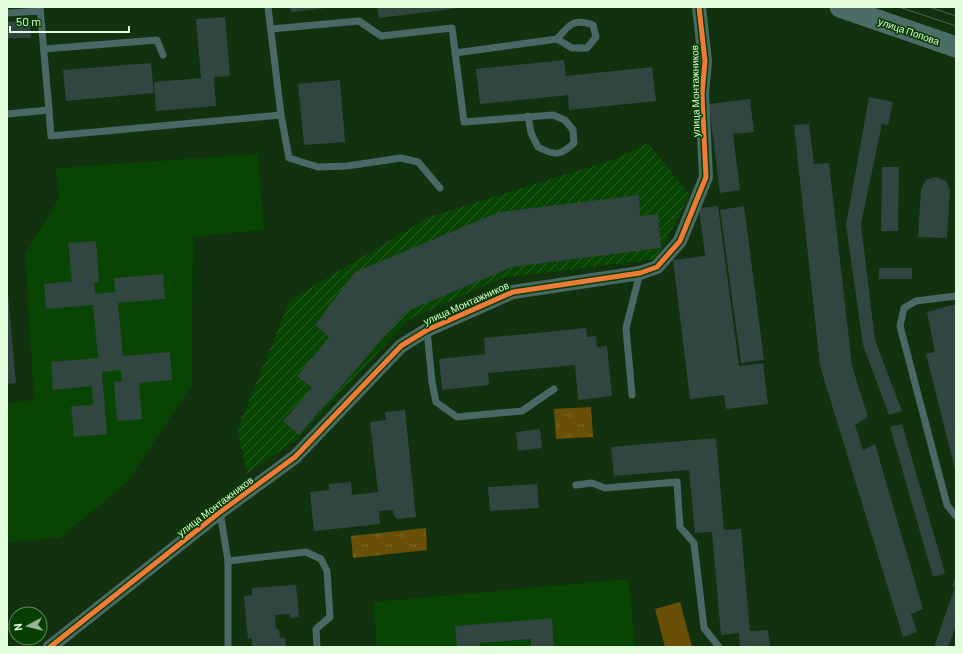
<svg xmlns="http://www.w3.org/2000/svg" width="963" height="654" viewBox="0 0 963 654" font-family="Barlow,sans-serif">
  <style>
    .built { fill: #084402 }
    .industrial { fill: url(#industrial-furrows) }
    .grass { fill: url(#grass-tufts) }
    .pitch { fill: #695006 }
    .building { fill: #314541 }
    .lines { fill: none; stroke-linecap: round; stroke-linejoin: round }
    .lane { stroke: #4a6966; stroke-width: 7 }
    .street { stroke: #4a6966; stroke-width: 14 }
    .secondary { stroke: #4b6d65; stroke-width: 21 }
    .tram { stroke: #4e695a; stroke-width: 1 }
    .cycleway-casing { stroke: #063f00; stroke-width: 8 }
    .cycleway { stroke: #f17a3a; stroke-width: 5 }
    .labels { text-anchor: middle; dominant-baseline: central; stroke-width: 3.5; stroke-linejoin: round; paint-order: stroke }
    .street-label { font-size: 10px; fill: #e1fddc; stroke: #063f00 }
  </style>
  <defs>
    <pattern id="industrial-furrows" width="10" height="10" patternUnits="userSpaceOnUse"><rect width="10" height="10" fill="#084402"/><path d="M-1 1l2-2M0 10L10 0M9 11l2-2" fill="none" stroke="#2c6026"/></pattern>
    <pattern id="grass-tufts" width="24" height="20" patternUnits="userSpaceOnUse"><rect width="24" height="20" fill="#695006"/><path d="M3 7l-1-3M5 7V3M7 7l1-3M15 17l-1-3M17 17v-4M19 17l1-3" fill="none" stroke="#7e6a2a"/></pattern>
  </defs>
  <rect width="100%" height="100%" fill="#12310e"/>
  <g class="built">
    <path d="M 258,154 L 264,230 L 193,237 L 192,385 L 127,482 L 60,538 L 7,542 L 7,403 L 34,400 L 25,254 L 59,198 L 56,168 Z"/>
    <path d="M 629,579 L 635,647 L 377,647 L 373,602 Z"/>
  </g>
  <path class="industrial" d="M 648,143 L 690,195 L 656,259 L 502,278 L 408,320 L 298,439 L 247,473 L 237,430 L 290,300 L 429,217 L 618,158 Z"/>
  <g class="grass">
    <path d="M 591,407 L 593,437 L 556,439 L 554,409 Z"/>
    <path d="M 426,528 L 427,550 L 353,558 L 351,536 Z"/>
  </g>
  <path class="pitch" d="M 680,602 L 692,647 L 665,647 L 655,609 Z"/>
  <g class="building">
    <path d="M 290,7 L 326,7 L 326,8 L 291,12 Z"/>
    <path d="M 377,7 L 459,7 L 459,8 L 379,18 Z"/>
    <path d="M 225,17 L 230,76 L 214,77 L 216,106 L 156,111 L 154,82 L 201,78 L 196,19 Z"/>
    <path d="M 30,21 L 31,38 L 7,38 L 7,22 Z"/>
    <path d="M 564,60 L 566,76 L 652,67 L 656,101 L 569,110 L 568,95 L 480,104 L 476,69 Z"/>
    <path d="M 151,63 L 154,93 L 66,101 L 63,70 Z"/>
    <path d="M 340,80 L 345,142 L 304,145 L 298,84 Z"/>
    <path d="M 869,97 L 893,102 L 888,125 L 882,124 L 861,224 L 875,340 L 902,411 L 889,415 L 863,345 L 846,225 Z"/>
    <path d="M 750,99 L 754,132 L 733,134 L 740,190 L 720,193 L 709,104 Z"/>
    <path d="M 809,124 L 814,164 L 829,163 L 852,366 L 868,417 L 855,425 L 863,450 L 875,444 L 923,609 L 911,614 L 917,632 L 903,637 L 820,366 L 794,125 Z"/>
    <path d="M 882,167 L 899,167 L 898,231 L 881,231 Z"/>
    <path d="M 936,177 L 946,181 L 950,190 L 947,238 L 918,237 L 921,189 L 926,180 Z"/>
    <path d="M 639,195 L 640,216 L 658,214 L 661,248 L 512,267 L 410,310 L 403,315 L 299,435 L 283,421 L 312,388 L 297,376 L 329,337 L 315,325 L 355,272 L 499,212 Z"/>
    <path d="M 718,206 L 739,366 L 763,363 L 768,404 L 726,409 L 724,395 L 690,399 L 673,260 L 705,256 L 699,208 Z"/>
    <path d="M 744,206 L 764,360 L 741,363 L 720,210 Z"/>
    <path d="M 96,241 L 99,282 L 94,283 L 95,294 L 115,292 L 114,278 L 163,274 L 165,299 L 118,303 L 123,356 L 170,352 L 172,380 L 139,383 L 142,419 L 117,421 L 114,382 L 122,381 L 121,370 L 102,372 L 107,434 L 74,437 L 71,406 L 93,405 L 92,386 L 53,390 L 51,362 L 98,358 L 93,305 L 46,309 L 44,284 L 72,281 L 68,243 Z"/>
    <rect x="879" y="268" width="33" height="11"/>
    <path d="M 7,281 L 16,383 L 7,384 Z"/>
    <path d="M 956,304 L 956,469 L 955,469 L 926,354 L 935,352 L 927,312 Z"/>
    <path d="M 586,328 L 587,337 L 596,336 L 597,347 L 607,346 L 612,396 L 578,400 L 575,365 L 488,373 L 489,385 L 442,390 L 439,359 L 485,354 L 484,338 Z"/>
    <path d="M 405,410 L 416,517 L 398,519 L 394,516 L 393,510 L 379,511 L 380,524 L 314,531 L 310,492 L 329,490 L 329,484 L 351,482 L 352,495 L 378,492 L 370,422 L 386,420 L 385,412 Z"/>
    <path d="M 902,424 L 945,573 L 933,577 L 890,427 Z"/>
    <path d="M 540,429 L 542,448 L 518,451 L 516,432 Z"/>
    <path d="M 716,438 L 724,530 L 741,529 L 750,631 L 768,630 L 770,647 L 740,647 L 739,633 L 721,635 L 712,532 L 695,533 L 689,470 L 614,476 L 611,447 Z"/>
    <path d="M 537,484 L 539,508 L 490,511 L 488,487 Z"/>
    <path d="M 956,575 L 956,625 L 948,647 L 934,647 L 955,587 L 952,586 Z"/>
    <path d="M 296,585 L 299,617 L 290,618 L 290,614 L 275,615 L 276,629 L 279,629 L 280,638 L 285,638 L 286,647 L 252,647 L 252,638 L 248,639 L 244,596 L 252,595 L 252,588 Z"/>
    <path d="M 552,618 L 554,647 L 531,647 L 531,639 L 480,643 L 480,647 L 457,647 L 455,626 Z"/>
  </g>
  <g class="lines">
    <g class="lane">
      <path d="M 268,7 L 281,115 L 289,158 L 318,167 L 347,166 L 401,158 L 418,162 L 440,188"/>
      <path d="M 7,13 L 40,11"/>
      <path d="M 271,29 L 359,21 L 381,36 L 452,28 L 464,122 L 553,115 L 565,120 L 573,130 L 574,143 C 560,156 555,156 538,147 L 531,133 L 528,116"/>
      <path d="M 44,49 L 157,40 L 163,55"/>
      <path d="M 455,53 L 557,39 L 572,48 L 587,48 L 596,37 L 593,25 C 573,18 569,25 557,39"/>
      <path d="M 49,110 L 51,136 L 281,115"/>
      <path d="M 7,114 L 49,110 L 40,7"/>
      <path d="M 956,296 L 916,301 L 904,308 L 900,326 L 947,505 L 956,516"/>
      <path d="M 427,330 L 432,382 L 436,402 L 457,417 L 522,411 L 554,389"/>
      <path d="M 632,395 L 626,328 L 640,273"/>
      <path d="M 576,485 L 592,483 L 605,488 L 677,482 L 680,527 L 694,543 L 704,628 L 719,647"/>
      <path d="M 220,512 L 228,561 L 306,552 L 321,559 L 327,571 L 330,617 L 316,629 L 317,647"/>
      <path d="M 228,647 L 228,561"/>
    </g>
    <path class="street" d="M 50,647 L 220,512 L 295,457 L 401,346 L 427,330 L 513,292 L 640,273 L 657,267 L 680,241 L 706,177 L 702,94 L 705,61 L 699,7"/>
    <path class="secondary" d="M 840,7 L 956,47"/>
    <g class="tram">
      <path d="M 899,7 L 956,26"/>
      <path d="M 929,7 L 956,16"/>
    </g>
    <g class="cycleway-casing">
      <path id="cycleway" d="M 50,647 L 220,512 L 295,457 L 401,346 L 427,330 L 513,292 L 640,273 L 657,267 L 680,241 L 706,177 L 702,94 L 705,61 L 699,7"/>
    </g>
    <use href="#cycleway" class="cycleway"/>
  </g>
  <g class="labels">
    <g class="street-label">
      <text transform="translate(909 31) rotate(19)">улица Попова</text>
      <text transform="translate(695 91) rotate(-91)">улица Монтажников</text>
      <text transform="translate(466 303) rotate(-24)">улица Монтажников</text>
      <text transform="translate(215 506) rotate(-37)">улица Монтажников</text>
    </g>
  </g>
  <rect width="963" height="654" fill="none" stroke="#e1fddc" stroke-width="16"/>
  <g transform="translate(28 626) rotate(263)"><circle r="19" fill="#063f00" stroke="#5e8b58"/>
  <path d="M0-3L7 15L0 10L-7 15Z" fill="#99b694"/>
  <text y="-6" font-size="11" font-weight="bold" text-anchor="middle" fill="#e1fddc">N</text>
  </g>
  <path d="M10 26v6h119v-6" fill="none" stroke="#e1fddc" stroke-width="2"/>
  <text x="16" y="26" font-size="12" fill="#e1fddc" stroke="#063f00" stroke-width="3" paint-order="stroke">50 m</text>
</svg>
